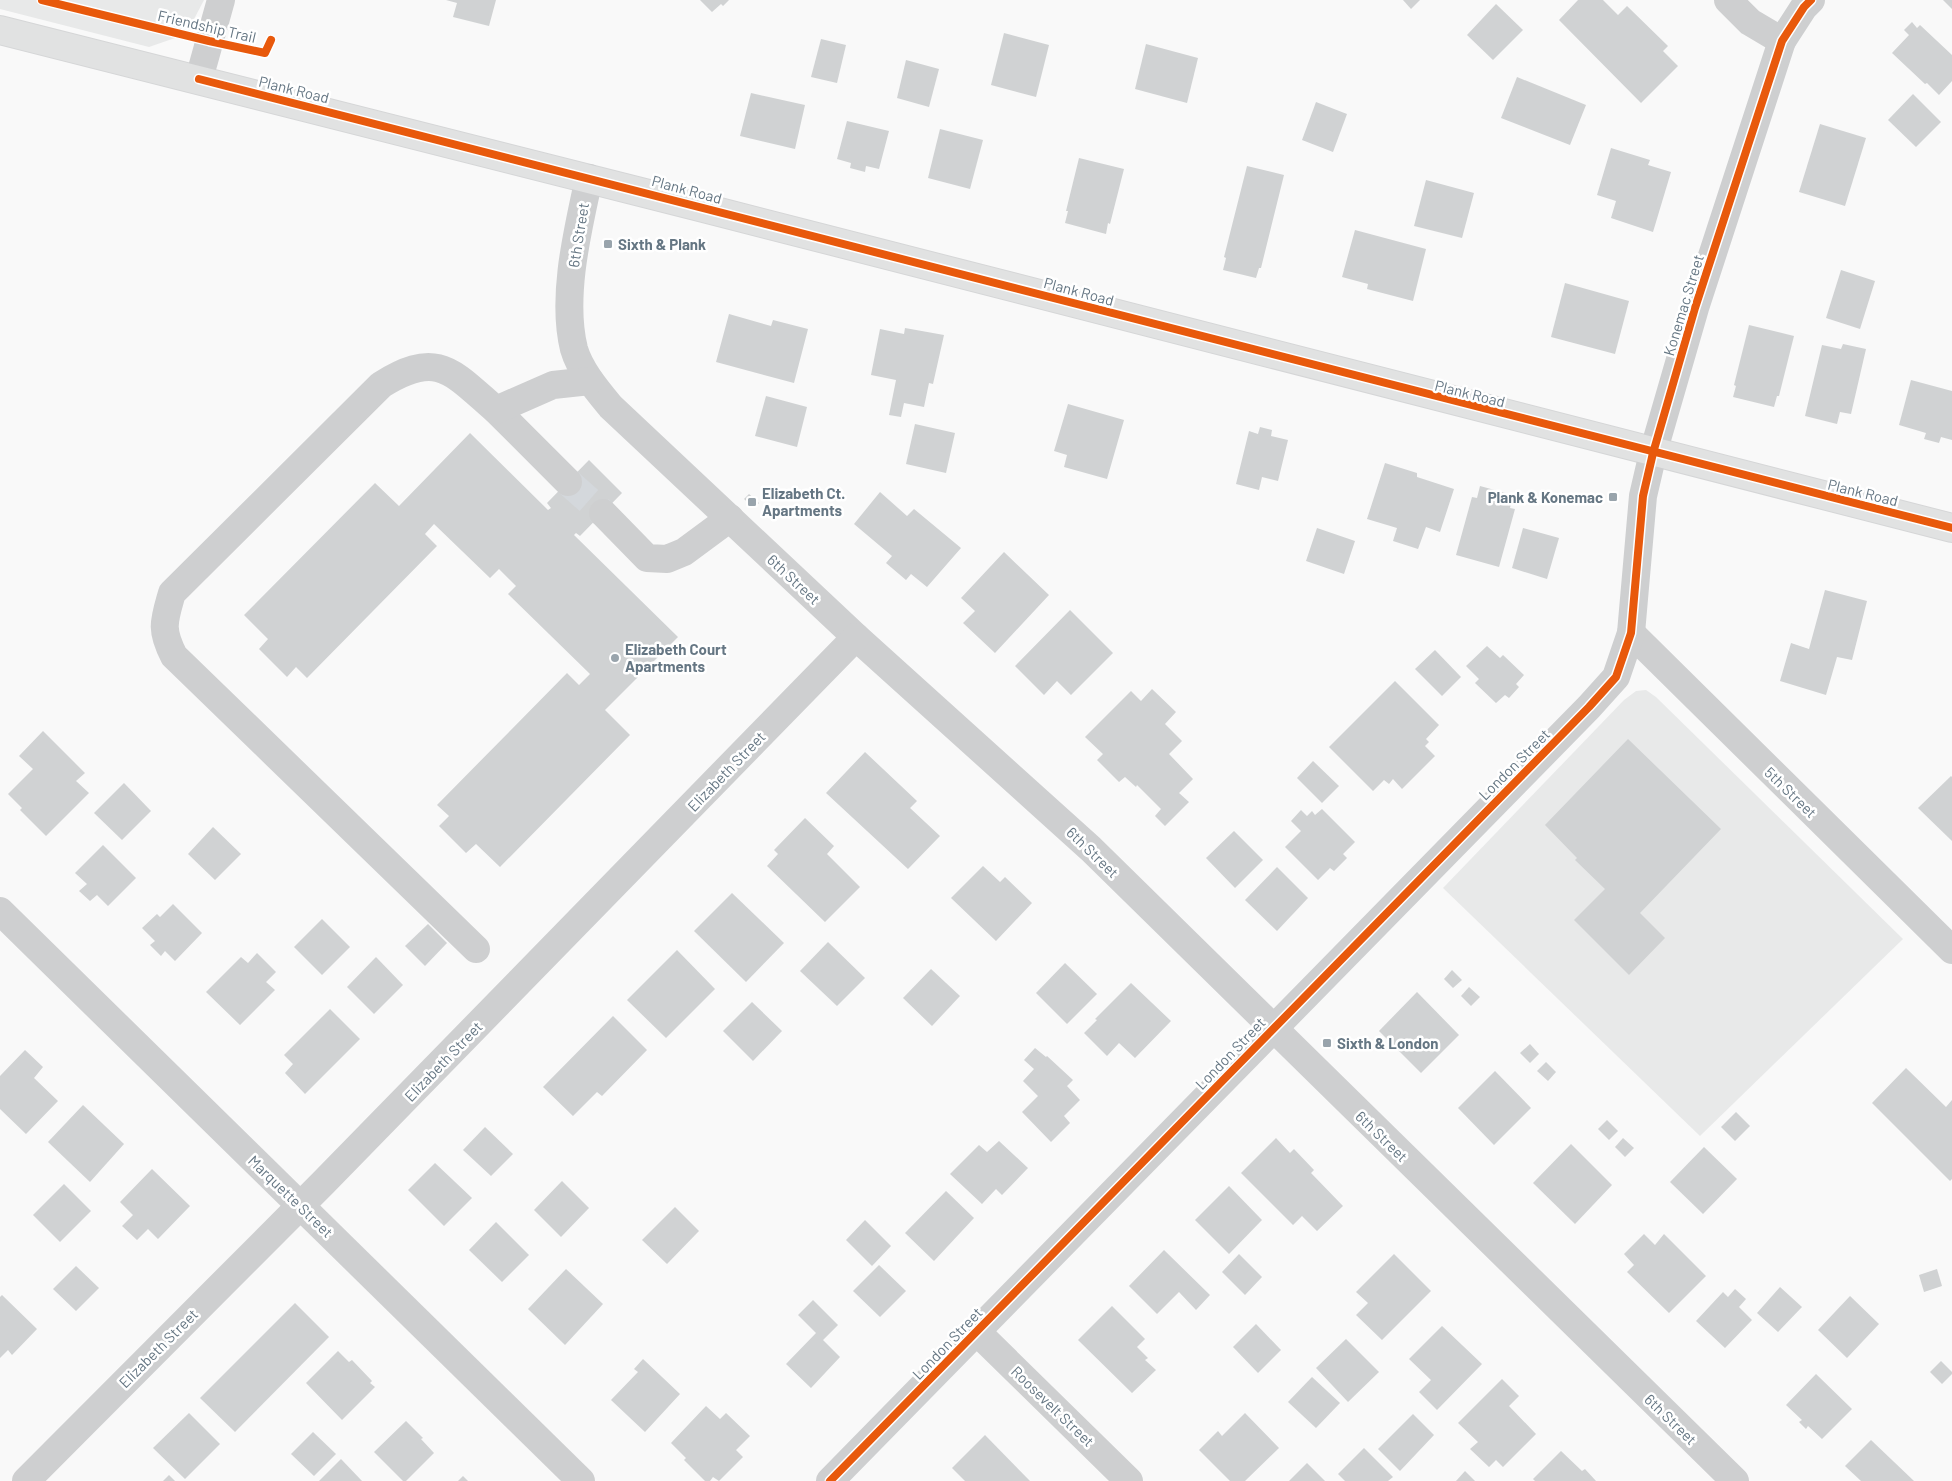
<svg xmlns="http://www.w3.org/2000/svg" width="1952" height="1481" viewBox="0 0 1952 1481" font-family="Barlow,sans-serif">
  <style>
    .built { fill: #e8e9e9 }
    .building { fill: #d0d2d3 }
    .lines { fill: none; stroke-linecap: round; stroke-linejoin: round }
    .minor-tunnel { stroke: #d4d8dc; stroke-width: 28; stroke-dasharray: 28 14; stroke-linecap: butt }
    .major-casing { stroke: #d5d6d7; stroke-width: 30 }
    .minor { stroke: #cecfd0; stroke-width: 28 }
    .major { stroke: #e1e2e2; stroke-width: 28 }
    .cycleway-casing { stroke: #fff; stroke-width: 11 }
    .cycleway { stroke: #e8590c; stroke-width: 8 }
    .poi-dot { fill: #99a4ac; stroke: #fff; stroke-width: 2 }
    .labels { text-anchor: middle; dominant-baseline: central; stroke-width: 5; stroke-linejoin: round; paint-order: stroke }
    .street-label { font-size: 15px; fill: #657683; stroke: #fff }
    .poi-label { font-size: 15px; font-weight: bold; fill: #657683; stroke: #fff; text-anchor: start }
  </style>
  <rect width="100%" height="100%" fill="#f9f9f9"/>
  <g class="built">
    <path d="M 0,0 L 204,0 L 193,21 L 175,38 L 149,47 L 0,9 Z"/>
    <path d="M 1646,690 L 1656,697 L 1903,939 L 1700,1136 L 1443,888 L 1624,700 L 1636,691 Z"/>
  </g>
  <g class="building">
    <path d="M 446,0 L 496,0 L 489,26 L 453,17 L 457,3 Z"/>
    <path d="M 700,0 L 729,0 L 723,6 L 721,4 L 712,12 Z"/>
    <path d="M 1403,0 L 1420,0 L 1411,9 Z"/>
    <path d="M 1578,0 L 1603,0 L 1618,15 L 1627,6 L 1668,46 L 1663,51 L 1678,66 L 1641,103 L 1559,20 Z"/>
    <path d="M 1943,0 L 1952,0 L 1952,9 Z"/>
    <path d="M 1496,4 L 1523,30 L 1493,60 L 1467,35 Z"/>
    <path d="M 1912,22 L 1917,28 L 1920,25 L 1952,55 L 1952,81 L 1939,95 L 1927,83 L 1925,84 L 1892,53 L 1909,35 L 1904,30 Z"/>
    <path d="M 1004,33 L 1049,45 L 1036,97 L 991,85 Z"/>
    <path d="M 821,39 L 846,45 L 837,83 L 811,77 Z"/>
    <path d="M 1146,44 L 1198,58 L 1187,103 L 1135,89 Z"/>
    <path d="M 906,60 L 939,69 L 929,107 L 897,98 Z"/>
    <path d="M 1517,77 L 1586,105 L 1570,145 L 1501,118 Z"/>
    <path d="M 751,93 L 805,105 L 795,149 L 740,136 Z"/>
    <path d="M 1913,94 L 1941,122 L 1916,147 L 1888,120 Z"/>
    <path d="M 1316,102 L 1347,114 L 1333,152 L 1302,140 Z"/>
    <path d="M 847,121 L 889,131 L 879,169 L 866,166 L 865,172 L 850,168 L 851,163 L 837,159 Z"/>
    <path d="M 1820,124 L 1866,138 L 1845,206 L 1799,192 Z"/>
    <path d="M 940,129 L 983,140 L 970,189 L 928,178 Z"/>
    <path d="M 1611,148 L 1650,160 L 1648,165 L 1671,172 L 1653,232 L 1611,218 L 1616,201 L 1597,195 Z"/>
    <path d="M 1079,158 L 1124,169 L 1110,224 L 1108,223 L 1106,234 L 1065,223 L 1068,211 L 1066,211 Z"/>
    <path d="M 1247,166 L 1284,175 L 1261,268 L 1259,268 L 1256,278 L 1223,270 L 1226,258 L 1224,257 Z"/>
    <path d="M 1426,180 L 1474,193 L 1462,238 L 1414,226 Z"/>
    <path d="M 1355,230 L 1426,249 L 1413,301 L 1367,289 L 1368,284 L 1342,277 Z"/>
    <path d="M 1841,270 L 1875,281 L 1860,329 L 1826,318 Z"/>
    <path d="M 1565,283 L 1629,301 L 1615,354 L 1551,337 Z"/>
    <path d="M 729,314 L 771,326 L 773,320 L 808,329 L 794,383 L 716,362 Z"/>
    <path d="M 1749,325 L 1794,336 L 1779,396 L 1777,396 L 1774,407 L 1733,397 L 1736,386 L 1734,385 Z"/>
    <path d="M 905,328 L 944,335 L 933,384 L 929,383 L 924,407 L 904,403 L 901,417 L 889,415 L 896,380 L 871,375 L 880,329 L 904,334 Z"/>
    <path d="M 1843,344 L 1866,349 L 1851,414 L 1840,412 L 1837,424 L 1805,416 L 1822,345 L 1841,349 Z"/>
    <path d="M 1911,380 L 1952,391 L 1952,440 L 1941,437 L 1939,443 L 1924,439 L 1926,433 L 1899,425 Z"/>
    <path d="M 766,396 L 807,407 L 797,447 L 755,436 Z"/>
    <path d="M 1068,404 L 1124,420 L 1107,479 L 1064,467 L 1067,455 L 1054,451 Z"/>
    <path d="M 915,424 L 955,433 L 946,473 L 906,464 Z"/>
    <path d="M 1260,427 L 1272,430 L 1271,436 L 1288,440 L 1278,481 L 1262,477 L 1259,490 L 1236,484 L 1249,431 L 1258,434 Z"/>
    <path d="M 470,433 L 548,510 L 551,508 L 547,503 L 589,460 L 622,493 L 580,536 L 576,533 L 574,535 L 678,637 L 605,710 L 630,735 L 500,867 L 476,844 L 466,853 L 439,826 L 449,816 L 437,805 L 567,673 L 579,685 L 590,674 L 508,594 L 516,586 L 499,569 L 490,578 L 434,524 L 425,534 L 437,546 L 307,678 L 296,667 L 287,677 L 259,649 L 268,639 L 244,615 L 375,483 L 399,506 Z"/>
    <path d="M 1385,463 L 1417,473 L 1417,477 L 1454,489 L 1440,532 L 1426,527 L 1418,549 L 1393,541 L 1397,528 L 1367,519 Z"/>
    <path d="M 1480,486 L 1513,495 L 1510,508 L 1515,509 L 1499,567 L 1456,555 L 1472,497 L 1477,498 Z"/>
    <path d="M 880,492 L 907,516 L 914,509 L 961,548 L 927,587 L 911,574 L 906,580 L 886,563 L 892,556 L 854,524 Z"/>
    <path d="M 749,494 L 759,503 L 754,508 L 744,499 Z"/>
    <path d="M 1317,528 L 1355,541 L 1344,574 L 1306,561 Z"/>
    <path d="M 1523,528 L 1559,538 L 1547,579 L 1512,568 Z"/>
    <path d="M 1004,552 L 1049,595 L 995,653 L 963,623 L 975,611 L 961,598 Z"/>
    <path d="M 1825,590 L 1867,601 L 1852,660 L 1837,657 L 1826,695 L 1780,681 L 1791,643 L 1809,649 Z"/>
    <path d="M 1070,610 L 1113,653 L 1071,695 L 1057,681 L 1044,695 L 1015,666 Z"/>
    <path d="M 1487,646 L 1500,658 L 1503,655 L 1524,675 L 1516,684 L 1519,687 L 1509,698 L 1505,695 L 1496,703 L 1475,683 L 1479,679 L 1466,666 Z"/>
    <path d="M 1435,650 L 1461,677 L 1442,696 L 1415,669 Z"/>
    <path d="M 1395,681 L 1439,725 L 1426,739 L 1429,742 L 1425,746 L 1435,756 L 1402,789 L 1393,779 L 1389,784 L 1384,780 L 1373,791 L 1329,747 Z"/>
    <path d="M 1152,689 L 1176,712 L 1165,724 L 1182,741 L 1169,754 L 1193,779 L 1179,793 L 1189,802 L 1165,826 L 1155,816 L 1161,809 L 1137,785 L 1136,787 L 1125,777 L 1119,782 L 1097,760 L 1103,754 L 1085,737 L 1131,691 L 1141,701 Z"/>
    <path d="M 43,731 L 85,773 L 76,781 L 89,793 L 46,836 L 20,810 L 22,808 L 8,794 L 33,769 L 19,756 Z"/>
    <path d="M 1628,739 L 1721,829 L 1640,913 L 1665,938 L 1629,975 L 1574,920 L 1605,889 L 1575,860 L 1577,858 L 1545,825 Z"/>
    <path d="M 865,752 L 917,801 L 910,808 L 940,836 L 908,869 L 826,793 Z"/>
    <path d="M 1313,761 L 1339,786 L 1322,803 L 1297,778 Z"/>
    <path d="M 1951,776 L 1952,777 L 1952,841 L 1918,808 Z"/>
    <path d="M 124,783 L 151,811 L 122,840 L 94,813 Z"/>
    <path d="M 1322,809 L 1355,842 L 1343,854 L 1347,858 L 1334,871 L 1330,868 L 1318,880 L 1285,847 L 1301,831 L 1291,821 L 1301,810 L 1307,816 L 1312,811 L 1315,815 Z"/>
    <path d="M 805,818 L 834,846 L 827,854 L 860,887 L 825,922 L 767,866 L 778,854 L 774,850 Z"/>
    <path d="M 213,827 L 241,854 L 215,880 L 188,854 Z"/>
    <path d="M 1234,831 L 1263,860 L 1235,888 L 1206,858 Z"/>
    <path d="M 103,845 L 136,878 L 108,906 L 97,895 L 90,901 L 79,891 L 87,884 L 75,873 Z"/>
    <path d="M 983,866 L 1000,882 L 1005,877 L 1032,903 L 996,941 L 951,898 Z"/>
    <path d="M 1277,867 L 1308,898 L 1277,931 L 1245,900 Z"/>
    <path d="M 732,893 L 784,943 L 746,982 L 694,931 Z"/>
    <path d="M 173,904 L 202,933 L 175,961 L 165,951 L 161,956 L 150,945 L 155,941 L 142,928 L 157,914 L 160,917 Z"/>
    <path d="M 322,919 L 350,947 L 322,975 L 294,947 Z"/>
    <path d="M 428,924 L 447,943 L 425,966 L 405,946 Z"/>
    <path d="M 828,942 L 865,978 L 837,1006 L 800,971 Z"/>
    <path d="M 677,950 L 715,989 L 666,1038 L 627,1000 Z"/>
    <path d="M 257,953 L 276,972 L 266,982 L 275,990 L 240,1025 L 206,992 L 241,957 L 248,963 Z"/>
    <path d="M 376,957 L 403,985 L 374,1014 L 347,987 Z"/>
    <path d="M 1065,963 L 1097,994 L 1067,1024 L 1036,993 Z"/>
    <path d="M 931,969 L 960,996 L 932,1026 L 903,998 Z"/>
    <path d="M 1452,970 L 1462,980 L 1453,988 L 1444,979 Z"/>
    <path d="M 1131,983 L 1171,1021 L 1135,1058 L 1119,1043 L 1107,1056 L 1084,1033 L 1097,1020 L 1095,1019 Z"/>
    <path d="M 1469,987 L 1480,997 L 1471,1006 L 1461,996 Z"/>
    <path d="M 1417,992 L 1459,1035 L 1421,1073 L 1379,1031 Z"/>
    <path d="M 752,1002 L 782,1031 L 753,1061 L 723,1031 Z"/>
    <path d="M 330,1009 L 360,1039 L 305,1094 L 285,1073 L 293,1064 L 284,1055 Z"/>
    <path d="M 613,1016 L 647,1050 L 602,1096 L 597,1092 L 573,1116 L 543,1087 Z"/>
    <path d="M 1530,1044 L 1539,1054 L 1530,1063 L 1520,1053 Z"/>
    <path d="M 1035,1048 L 1046,1057 L 1047,1056 L 1073,1080 L 1067,1086 L 1080,1100 L 1064,1116 L 1070,1123 L 1051,1142 L 1022,1112 L 1038,1096 L 1023,1081 L 1034,1069 L 1024,1060 Z"/>
    <path d="M 25,1050 L 43,1067 L 34,1078 L 58,1101 L 26,1134 L 0,1109 L 0,1076 Z"/>
    <path d="M 1546,1062 L 1556,1072 L 1548,1081 L 1537,1071 Z"/>
    <path d="M 1906,1068 L 1946,1107 L 1952,1100 L 1952,1179 L 1950,1181 L 1872,1103 Z"/>
    <path d="M 1495,1071 L 1531,1108 L 1494,1145 L 1458,1108 Z"/>
    <path d="M 83,1105 L 124,1144 L 90,1182 L 48,1142 Z"/>
    <path d="M 1736,1112 L 1750,1126 L 1735,1141 L 1721,1127 Z"/>
    <path d="M 1607,1120 L 1618,1131 L 1609,1140 L 1598,1129 Z"/>
    <path d="M 485,1127 L 513,1154 L 491,1176 L 463,1150 Z"/>
    <path d="M 1276,1138 L 1290,1153 L 1294,1149 L 1314,1170 L 1311,1173 L 1343,1206 L 1317,1231 L 1302,1216 L 1293,1225 L 1241,1173 Z"/>
    <path d="M 1623,1138 L 1634,1148 L 1625,1157 L 1615,1147 Z"/>
    <path d="M 999,1141 L 1028,1168 L 1002,1195 L 996,1189 L 982,1204 L 950,1174 L 979,1145 L 987,1152 Z"/>
    <path d="M 1571,1144 L 1612,1185 L 1575,1224 L 1533,1183 Z"/>
    <path d="M 1704,1147 L 1737,1179 L 1703,1214 L 1670,1182 Z"/>
    <path d="M 435,1163 L 472,1198 L 444,1226 L 408,1190 Z"/>
    <path d="M 152,1169 L 190,1206 L 158,1239 L 148,1229 L 137,1240 L 122,1226 L 133,1215 L 120,1202 Z"/>
    <path d="M 562,1181 L 589,1208 L 561,1237 L 534,1210 Z"/>
    <path d="M 64,1184 L 91,1211 L 60,1242 L 33,1215 Z"/>
    <path d="M 1229,1186 L 1262,1220 L 1229,1254 L 1195,1220 Z"/>
    <path d="M 946,1191 L 974,1218 L 934,1261 L 905,1233 Z"/>
    <path d="M 675,1207 L 699,1231 L 667,1264 L 642,1240 Z"/>
    <path d="M 865,1220 L 891,1246 L 872,1266 L 846,1240 Z"/>
    <path d="M 496,1222 L 529,1255 L 502,1282 L 469,1250 Z"/>
    <path d="M 1644,1234 L 1655,1245 L 1664,1234 L 1706,1276 L 1669,1313 L 1627,1272 L 1634,1265 L 1624,1254 Z"/>
    <path d="M 1164,1250 L 1210,1295 L 1196,1310 L 1179,1292 L 1157,1314 L 1129,1286 Z"/>
    <path d="M 1239,1254 L 1262,1277 L 1245,1295 L 1222,1272 Z"/>
    <path d="M 1394,1254 L 1431,1291 L 1382,1340 L 1356,1315 L 1368,1303 L 1356,1292 Z"/>
    <path d="M 879,1265 L 906,1291 L 880,1317 L 853,1291 Z"/>
    <path d="M 76,1266 L 99,1288 L 76,1311 L 53,1289 Z"/>
    <path d="M 566,1269 L 603,1304 L 565,1345 L 528,1309 Z"/>
    <path d="M 1937,1269 L 1942,1286 L 1924,1292 L 1919,1275 Z"/>
    <path d="M 1780,1287 L 1802,1307 L 1778,1332 L 1757,1313 Z"/>
    <path d="M 1735,1289 L 1746,1299 L 1739,1307 L 1752,1320 L 1725,1348 L 1696,1321 L 1723,1292 L 1728,1297 Z"/>
    <path d="M 2,1295 L 37,1329 L 12,1355 L 8,1350 L 0,1358 L 0,1297 Z"/>
    <path d="M 1850,1296 L 1879,1324 L 1847,1358 L 1818,1330 Z"/>
    <path d="M 813,1300 L 838,1325 L 823,1340 L 840,1357 L 811,1388 L 786,1364 L 816,1333 L 798,1315 Z"/>
    <path d="M 295,1303 L 329,1337 L 235,1432 L 200,1398 Z"/>
    <path d="M 1112,1306 L 1145,1339 L 1137,1347 L 1148,1358 L 1145,1360 L 1156,1370 L 1132,1393 L 1078,1340 Z"/>
    <path d="M 1256,1324 L 1281,1350 L 1258,1373 L 1233,1347 Z"/>
    <path d="M 1442,1326 L 1482,1364 L 1437,1410 L 1419,1392 L 1431,1380 L 1409,1359 Z"/>
    <path d="M 1346,1339 L 1379,1372 L 1348,1402 L 1316,1368 Z"/>
    <path d="M 338,1351 L 349,1362 L 352,1360 L 372,1381 L 370,1383 L 375,1387 L 342,1420 L 306,1383 Z"/>
    <path d="M 643,1359 L 680,1394 L 645,1432 L 611,1400 L 638,1372 L 634,1369 Z"/>
    <path d="M 1941,1361 L 1952,1372 L 1952,1374 L 1942,1384 L 1930,1372 Z"/>
    <path d="M 1816,1374 L 1852,1409 L 1822,1439 L 1808,1426 L 1806,1429 L 1799,1422 L 1802,1420 L 1786,1405 Z"/>
    <path d="M 1312,1377 L 1340,1403 L 1316,1428 L 1288,1402 Z"/>
    <path d="M 1502,1379 L 1519,1396 L 1509,1406 L 1536,1434 L 1503,1467 L 1496,1460 L 1489,1467 L 1470,1449 L 1478,1442 L 1458,1423 Z"/>
    <path d="M 706,1406 L 720,1419 L 726,1413 L 750,1436 L 736,1450 L 743,1457 L 719,1481 L 713,1477 L 710,1481 L 705,1481 L 684,1460 L 686,1458 L 671,1443 Z"/>
    <path d="M 189,1413 L 220,1444 L 185,1479 L 153,1448 Z"/>
    <path d="M 1245,1413 L 1279,1448 L 1245,1481 L 1230,1481 L 1199,1450 L 1218,1431 L 1222,1436 Z"/>
    <path d="M 1413,1414 L 1434,1435 L 1400,1471 L 1378,1449 Z"/>
    <path d="M 406,1421 L 423,1438 L 421,1439 L 434,1453 L 406,1481 L 403,1481 L 374,1452 Z"/>
    <path d="M 313,1432 L 336,1454 L 314,1476 L 291,1454 Z"/>
    <path d="M 985,1435 L 1030,1481 L 965,1481 L 952,1468 Z"/>
    <path d="M 1871,1440 L 1914,1481 L 1861,1481 L 1845,1466 Z"/>
    <path d="M 1364,1448 L 1393,1477 L 1388,1481 L 1345,1481 L 1338,1474 Z"/>
    <path d="M 1561,1451 L 1582,1471 L 1585,1469 L 1596,1481 L 1535,1481 L 1533,1479 Z"/>
    <path d="M 341,1459 L 362,1481 L 319,1481 Z"/>
    <path d="M 1307,1463 L 1325,1481 L 1289,1481 Z"/>
    <path d="M 1465,1471 L 1475,1481 L 1456,1481 Z"/>
    <path d="M 169,1475 L 175,1481 L 163,1481 Z"/>
    <path d="M 463,1476 L 468,1481 L 458,1481 Z"/>
  </g>
  <g class="lines">
    <path class="minor-tunnel" d="M 568,482 L 603,513"/>
    <g class="major-casing">
      <path id="major" d="M 0,30 C 652,191 1300,365 1952,528"/>
    </g>
    <g class="minor">
      <path d="M 1728,0 L 1750,22 L 1782,41"/>
      <path d="M 199,79 L 221,0"/>
      <path d="M 589,178 C 578,229 561,297 574,349 C 580,370 597,390 611,407 L 856,637 L 1091,849 L 1735,1481"/>
      <path d="M 496,410 L 568,482"/>
      <path d="M 603,513 L 647,558 L 667,559 L 684,552 L 730,518"/>
      <path d="M 1631,633 L 1952,950"/>
      <path d="M 0,911 L 581,1481"/>
      <path d="M 476,949 L 174,656 C 160,629 164,621 172,593 L 381,385 C 438,349 452,372 496,410 L 553,385 L 590,381"/>
      <path d="M 977,1332 L 1129,1481"/>
      <path d="M 26,1481 L 324,1182 L 856,637"/>
      <path d="M 830,1481 L 1589,707 L 1616,677 L 1631,633 L 1643,496 L 1653,453 L 1695,308 L 1782,41 L 1804,7 L 1811,0"/>
    </g>
    <use href="#major" class="major"/>
    <g class="cycleway-casing">
      <g id="cycleway">
        <path d="M 42,0 L 209,41 L 265,53 L 271,40"/>
        <path d="M 199,79 C 784,227 1367,382 1952,528"/>
        <path d="M 830,1481 L 1589,707 L 1616,677 L 1631,633 L 1643,496 L 1653,453 L 1695,308 L 1782,41 L 1804,7 L 1811,0"/>
      </g>
    </g>
    <use href="#cycleway" class="cycleway"/>
  </g>
  <g class="poi-dot">
    <rect x="603" y="239" width="10" height="10" rx="2.5"/>
    <rect x="1608" y="492" width="10" height="10" rx="2.5"/>
    <rect x="747" y="497" width="10" height="10" rx="2.5"/>
    <circle cx="615" cy="658" r="5"/>
    <rect x="1322" y="1038" width="10" height="10" rx="2.5"/>
  </g>
  <g class="labels">
    <g class="street-label">
      <text transform="translate(207 26) rotate(13)">Friendship Trail</text>
      <text transform="translate(294 89) rotate(14)">Plank Road</text>
      <text transform="translate(687 189) rotate(15)">Plank Road</text>
      <text transform="translate(578 235) rotate(-81)">6th Street</text>
      <text transform="translate(1079 291) rotate(15)">Plank Road</text>
      <text transform="translate(1683 305) rotate(-73)">Konemac Street</text>
      <text transform="translate(1470 393) rotate(14)">Plank Road</text>
      <text transform="translate(1863 492) rotate(14)">Plank Road</text>
      <text transform="translate(794 579) rotate(43)">6th Street</text>
      <text transform="translate(1514 764) rotate(-45)">London Street</text>
      <text transform="translate(726 771) rotate(-46)">Elizabeth Street</text>
      <text transform="translate(1791 792) rotate(44)">5th Street</text>
      <text transform="translate(1093 852) rotate(44)">6th Street</text>
      <text transform="translate(1230 1053) rotate(-46)">London Street</text>
      <text transform="translate(443 1061) rotate(-46)">Elizabeth Street</text>
      <text transform="translate(1382 1136) rotate(44)">6th Street</text>
      <text transform="translate(291 1196) rotate(44)">Marquette Street</text>
      <text transform="translate(947 1343) rotate(-46)">London Street</text>
      <text transform="translate(158 1348) rotate(-45)">Elizabeth Street</text>
      <text transform="translate(1053 1406) rotate(44)">Roosevelt Street</text>
      <text transform="translate(1671 1419) rotate(44)">6th Street</text>
    </g>
    <g class="poi-label">
      <text x="618" y="244">Sixth &amp; Plank</text>
      <text x="762" y="493">Elizabeth Ct.<tspan x="762" dy="17">Apartments</tspan></text>
      <text x="1603" y="497" text-anchor="end">Plank &amp; Konemac</text>
      <text x="625" y="649">Elizabeth Court<tspan x="625" dy="17">Apartments</tspan></text>
      <text x="1337" y="1043">Sixth &amp; London</text>
    </g>
  </g>
</svg>
